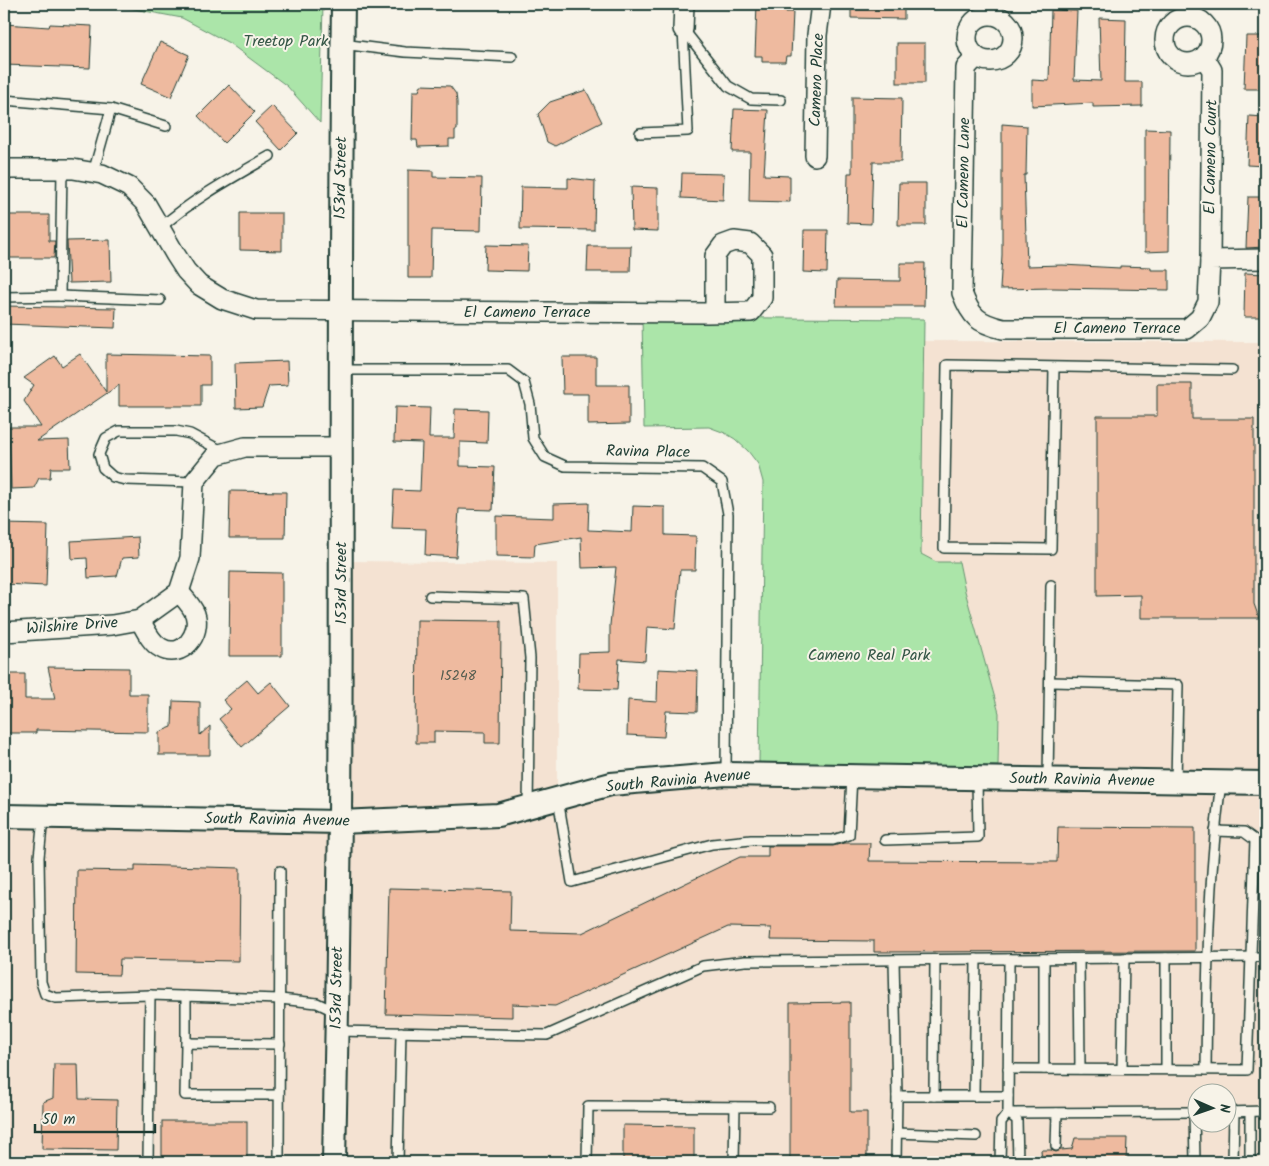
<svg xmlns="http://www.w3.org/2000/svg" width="1269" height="1166" viewBox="0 0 1269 1166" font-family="Kalam,sans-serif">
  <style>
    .built { fill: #f4e2d2; fill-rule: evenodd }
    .green { fill: #abe5a9; stroke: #65916e }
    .building { fill: #eeba9f; stroke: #1f3d34 }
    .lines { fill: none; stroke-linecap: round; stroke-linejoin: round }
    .service-casing { stroke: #1f3d34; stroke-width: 12 }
    .minor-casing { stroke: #1f3d34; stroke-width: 22 }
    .tertiary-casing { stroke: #1f3d34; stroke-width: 26 }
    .service { stroke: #f7f3e8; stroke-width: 9 }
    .minor { stroke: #f7f3e8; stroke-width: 19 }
    .tertiary { stroke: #f7f3e8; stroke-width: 22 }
    .labels { text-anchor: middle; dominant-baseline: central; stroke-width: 4; stroke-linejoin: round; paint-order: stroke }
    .number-label { font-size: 14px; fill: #535c4f }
    .park-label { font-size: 16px; fill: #345646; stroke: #f7f3e8 }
    .street-label { font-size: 16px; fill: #1f3d34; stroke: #f7f3e8 }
  </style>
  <rect width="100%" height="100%" fill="#f7f3e8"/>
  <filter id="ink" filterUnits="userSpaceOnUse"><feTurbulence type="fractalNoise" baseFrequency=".02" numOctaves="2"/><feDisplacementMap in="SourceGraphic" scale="10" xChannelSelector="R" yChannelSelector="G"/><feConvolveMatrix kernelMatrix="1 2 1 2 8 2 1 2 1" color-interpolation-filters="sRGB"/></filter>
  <g filter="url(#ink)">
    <g class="built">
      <path d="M 923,341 L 1265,342 L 1265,776 L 998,774 L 999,713 L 965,591 L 959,562 L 936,562 L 921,554 Z"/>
      <path d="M 345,561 L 557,563 L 557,794 L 499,812 L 346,816 Z"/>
      <path d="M 981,783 L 1265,788 L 1265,1162 L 338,1162 L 344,825 L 500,819 L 613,787 ZM 1196,1094 L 1226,1094 L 1226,1124 L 1196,1124 Z"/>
      <path d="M 4,823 L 334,828 L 328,1162 L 4,1162 Z"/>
    </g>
    <g class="green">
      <path d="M 25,4 L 323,4 L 320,123 L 287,86 L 229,43 L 182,18 L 118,6 Z"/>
      <path d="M 642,317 L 924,319 L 921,554 L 936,562 L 959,562 L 965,591 L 999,713 L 998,766 L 759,764 L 763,482 L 758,464 L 748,451 L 735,439 L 725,433 L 709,427 L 644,428 Z"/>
    </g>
    <g class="building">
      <path d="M 757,4 L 786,6 L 786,12 L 793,12 L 791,56 L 786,56 L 785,62 L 762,62 L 762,56 L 755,56 Z"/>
      <path d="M 851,4 L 904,4 L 904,19 L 851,18 Z"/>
      <path d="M 1051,10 L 1077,11 L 1074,80 L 1101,81 L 1099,18 L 1126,19 L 1125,82 L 1142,82 L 1142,106 L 1093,107 L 1093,103 L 1032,106 L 1032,80 L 1049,81 Z"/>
      <path d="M 4,24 L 49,27 L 50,24 L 92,26 L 90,68 L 4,65 Z"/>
      <path d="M 1246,36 L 1265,36 L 1265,89 L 1244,89 Z"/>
      <path d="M 160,42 L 189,55 L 171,97 L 141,84 Z"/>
      <rect x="897" y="43" width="28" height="40"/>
      <path d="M 229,85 L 255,112 L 224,143 L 198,116 Z"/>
      <path d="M 421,85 L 450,86 L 456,94 L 457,102 L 457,130 L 455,130 L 455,139 L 449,139 L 449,146 L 418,147 L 417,140 L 412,140 L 413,91 L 419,91 Z"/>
      <path d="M 586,90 L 602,122 L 555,146 L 547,142 L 538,114 L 550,102 Z"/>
      <path d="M 852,97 L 902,98 L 901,162 L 873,162 L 871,224 L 847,223 L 848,173 L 852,173 Z"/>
      <path d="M 272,106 L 298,133 L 281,150 L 255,122 Z"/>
      <path d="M 734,109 L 768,110 L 764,175 L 790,176 L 790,202 L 749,201 L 750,152 L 732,152 Z"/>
      <path d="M 1249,116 L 1265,117 L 1265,166 L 1247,165 Z"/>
      <path d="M 1002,124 L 1027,126 L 1026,175 L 1024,175 L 1027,266 L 1062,265 L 1120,268 L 1120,266 L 1151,267 L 1151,270 L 1169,270 L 1169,290 L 1053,288 L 1000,289 L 1002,255 Z"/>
      <path d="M 1145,129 L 1170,130 L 1169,251 L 1145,252 Z"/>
      <path d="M 408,170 L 433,171 L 433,177 L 482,178 L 481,231 L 432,230 L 431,278 L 408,278 Z"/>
      <path d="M 682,173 L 724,174 L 723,200 L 681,198 Z"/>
      <path d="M 568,178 L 595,181 L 594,230 L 520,229 L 521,187 L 568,188 Z"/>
      <path d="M 899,183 L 926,183 L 926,225 L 898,225 Z"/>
      <path d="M 631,187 L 658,188 L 658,231 L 632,230 Z"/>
      <path d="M 1248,197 L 1265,197 L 1265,247 L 1246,248 Z"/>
      <path d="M 240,213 L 282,213 L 282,251 L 240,250 Z"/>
      <path d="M 9,215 L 49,215 L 49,241 L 55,241 L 54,258 L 9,258 Z"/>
      <path d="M 804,230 L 828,230 L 827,273 L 803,272 Z"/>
      <path d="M 110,240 L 111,282 L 69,283 L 67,241 Z"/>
      <path d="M 486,245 L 528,246 L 527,271 L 485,270 Z"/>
      <path d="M 588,246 L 631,246 L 630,272 L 587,272 Z"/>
      <path d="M 900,263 L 925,263 L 924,306 L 836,306 L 837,280 L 900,281 Z"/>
      <path d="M 1245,273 L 1265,274 L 1265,317 L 1244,317 Z"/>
      <path d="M 4,306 L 116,308 L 115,328 L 4,324 Z"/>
      <path d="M 80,354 L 106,392 L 106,354 L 210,356 L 210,385 L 201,385 L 201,406 L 119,406 L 119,385 L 37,441 L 69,440 L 70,468 L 51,468 L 50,478 L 39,478 L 34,488 L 11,489 L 9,427 L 41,427 L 24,401 L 34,385 L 24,378 L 55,356 L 62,366 Z"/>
      <path d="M 562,357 L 596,357 L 596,385 L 629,385 L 629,424 L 588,425 L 588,394 L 563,394 Z"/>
      <path d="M 287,361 L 288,385 L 269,386 L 262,407 L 236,408 L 235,363 Z"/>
      <path d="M 1157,384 L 1192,384 L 1192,419 L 1254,419 L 1254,604 L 1259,618 L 1141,618 L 1141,595 L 1097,596 L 1097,416 L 1157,416 Z"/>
      <path d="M 395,407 L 430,408 L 429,438 L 454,438 L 455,409 L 488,410 L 487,443 L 460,442 L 460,466 L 495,467 L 493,510 L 459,509 L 456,557 L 425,555 L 426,529 L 392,528 L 394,490 L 420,491 L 422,443 L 394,442 Z"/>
      <path d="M 230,491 L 286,492 L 285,538 L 229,538 Z"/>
      <path d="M 589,503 L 588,530 L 632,532 L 633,506 L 665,507 L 665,535 L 696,536 L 695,570 L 680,570 L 675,629 L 647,627 L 645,661 L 619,659 L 617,690 L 578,689 L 579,653 L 610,652 L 610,625 L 616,567 L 582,568 L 581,537 L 535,544 L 534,557 L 496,556 L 496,516 L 554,518 L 554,504 Z"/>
      <path d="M 4,524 L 48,525 L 46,586 L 4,584 Z"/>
      <path d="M 138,537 L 139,557 L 122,558 L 117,576 L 88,578 L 87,558 L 72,559 L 71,541 Z"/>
      <path d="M 230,572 L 282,573 L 282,656 L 229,656 Z"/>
      <path d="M 417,620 L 501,621 L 500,743 L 485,743 L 485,732 L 434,731 L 434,743 L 416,743 Z"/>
      <path d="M 48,667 L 129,668 L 129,694 L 148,694 L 148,732 L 36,730 L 36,733 L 4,733 L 4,674 L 25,674 L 25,699 L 55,699 Z"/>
      <path d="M 658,669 L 698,671 L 697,712 L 666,711 L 664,737 L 627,735 L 628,700 L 657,702 Z"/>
      <path d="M 247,680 L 258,693 L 271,682 L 290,706 L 242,747 L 219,719 L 231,709 L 223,700 Z"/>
      <path d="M 173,701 L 200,702 L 200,735 L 210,726 L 210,755 L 159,755 L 159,732 L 172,727 Z"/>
      <path d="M 1058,827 L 1195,828 L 1195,951 L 874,952 L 874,941 L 770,940 L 771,928 L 728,927 L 555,1006 L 512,1004 L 512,1017 L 386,1014 L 389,888 L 511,891 L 510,931 L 582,933 L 740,857 L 768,857 L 768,846 L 833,846 L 844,843 L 870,843 L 869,861 L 1057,862 Z"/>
      <path d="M 135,865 L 240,868 L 239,961 L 120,959 L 119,975 L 76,974 L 77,870 L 135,871 Z"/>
      <path d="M 850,1002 L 850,1112 L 867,1112 L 867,1162 L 790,1162 L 790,1003 Z"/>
      <path d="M 54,1064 L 78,1064 L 79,1099 L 117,1100 L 116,1150 L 42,1149 L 43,1102 L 53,1098 Z"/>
      <rect x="162" y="1121" width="85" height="41"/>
      <path d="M 623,1125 L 694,1126 L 694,1162 L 623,1162 Z"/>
      <path d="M 1075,1138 L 1127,1138 L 1126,1162 L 1042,1162 L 1041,1150 L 1051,1150 L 1056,1152 L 1061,1150 L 1072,1149 Z"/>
    </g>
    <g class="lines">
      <g class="service-casing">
        <g id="service">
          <path d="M 684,30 L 728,86 L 751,99 L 781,100"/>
          <path d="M 342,44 L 405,52 L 512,57"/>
          <path d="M 4,100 L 111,109 L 166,126"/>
          <path d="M 640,133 L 688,131 L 683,29"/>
          <path d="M 93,173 L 111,109"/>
          <path d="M 160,228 C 193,199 232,178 270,156"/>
          <path d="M 60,296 L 160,300"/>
          <path d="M 4,297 L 60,296 L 62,169"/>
          <path d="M 1054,367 L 1051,549 L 944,548 L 947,365 L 1232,370"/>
          <path d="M 340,370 L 508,370 L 524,382 L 530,404 L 533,438 L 545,457 L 565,466 L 702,468 L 722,482 L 728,514 L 726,773"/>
          <path d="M 194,482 L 125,480 L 113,477 L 103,468 L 99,454 L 106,438 L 119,431 L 176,431 L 190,434 L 222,451"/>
          <path d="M 430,596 L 524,599 L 530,658 L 528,807"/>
          <path d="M 1050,682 L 1178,685 L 1176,782"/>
          <path d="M 1048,779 L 1051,585"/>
          <path d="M 558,799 L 572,882 L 712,844 L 751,840 L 833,840 L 849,835 L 852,776"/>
          <path d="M 43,818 L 39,857 L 41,982 L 45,994 L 56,998 L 150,995"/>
          <path d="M 885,840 L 978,837 L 977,779"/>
          <path d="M 1079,959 L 1080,1069"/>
          <path d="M 894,960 L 897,1096 L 896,1162"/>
          <path d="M 186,996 L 186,1043"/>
          <path d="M 336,1031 L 547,1035 L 703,966 L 745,961 L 1265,957"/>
          <path d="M 1008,1069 L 1247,1070 L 1255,840 L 1244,832 L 1215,831"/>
          <path d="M 1044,1069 L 1044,959"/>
          <path d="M 1122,1069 L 1124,958"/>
          <path d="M 1166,1069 L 1166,958"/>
          <path d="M 1206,1070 C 1207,974 1208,878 1221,783"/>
          <path d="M 279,1095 L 185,1095 L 186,1043 L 280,1044"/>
          <path d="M 897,1096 L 1008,1096"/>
          <path d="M 934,1096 L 935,960"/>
          <path d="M 974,1096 L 976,959"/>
          <path d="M 1194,1112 L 1195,1162"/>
          <path d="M 1226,1112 L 1265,1111"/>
          <path d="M 1008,1113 L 1196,1112"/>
          <path d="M 1008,1113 L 1017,1120 L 1018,1162"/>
          <path d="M 896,1133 L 976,1136"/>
          <path d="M 1056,1146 L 1057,1113"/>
          <path d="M 148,1162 L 150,995 L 280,999 L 317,1003 L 336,1012"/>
          <path d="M 279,1162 L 280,871"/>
          <path d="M 398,1162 L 401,1032"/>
          <path d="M 587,1162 L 588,1106 L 769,1107"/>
          <path d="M 734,1162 L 735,1107"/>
          <path d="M 1000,1162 L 1001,1122 L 1008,1113 L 1009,959"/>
          <path d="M 1233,1162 L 1234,1112"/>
          <path d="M 1250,1162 L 1250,1112"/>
        </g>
      </g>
      <g class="minor-casing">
        <g id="minor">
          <circle cx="990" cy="38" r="23"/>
          <circle cx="1188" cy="40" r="23"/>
          <path d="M 683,29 L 684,4"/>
          <path d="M 976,57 L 966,68 L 962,293 C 971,317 978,323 1003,329 L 1187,329 L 1200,318 L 1208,302 L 1210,260 L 1265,259"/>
          <path d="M 1204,57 L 1212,70 L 1210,260"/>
          <path d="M 815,156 L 817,35 L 821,4"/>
          <path d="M 4,169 L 73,169 L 102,174 L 129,187 L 146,204 L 175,254 L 186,271 L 199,285 L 222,299 L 256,310 L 707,313 L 751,312 L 762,298 L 762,255 L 750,243 L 734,241 L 723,245 L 715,256 L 715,313"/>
          <path d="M 140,620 C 145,629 151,643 161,648 C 182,660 202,634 195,614 C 192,606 185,599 179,592"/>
          <path d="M 4,632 L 112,625 L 140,620 L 179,592 L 190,558 L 194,482 L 216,455 L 245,447 L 341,447"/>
        </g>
      </g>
      <g class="tertiary-casing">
        <g id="tertiary">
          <path d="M 4,816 L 340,822 L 498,815 L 611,784 L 726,774 L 1265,783"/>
          <path d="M 334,1162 C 336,1048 339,933 340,819 C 342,547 339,275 343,4"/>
        </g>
      </g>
      <use href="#service" class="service"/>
      <use href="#minor" class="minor"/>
      <use href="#tertiary" class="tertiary"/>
    </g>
  </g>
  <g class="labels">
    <g class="number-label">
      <text x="458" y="676">15248</text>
    </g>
    <g class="park-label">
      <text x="286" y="41">Treetop Park</text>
      <text x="869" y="655">Cameno Real Park</text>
    </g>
    <g class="street-label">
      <text transform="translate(817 80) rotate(-88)">Cameno Place</text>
      <text transform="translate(1211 157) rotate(-89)">El Cameno Court</text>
      <text transform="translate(964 173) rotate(-89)">El Cameno Lane</text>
      <text transform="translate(341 178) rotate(-89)">153rd Street</text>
      <text x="527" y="312">El Cameno Terrace</text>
      <text x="1117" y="328">El Cameno Terrace</text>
      <text transform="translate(648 452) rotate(1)">Ravina Place</text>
      <text transform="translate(341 583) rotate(-90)">153rd Street</text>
      <text transform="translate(72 626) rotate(-4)">Wilshire Drive</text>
      <text transform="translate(1082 780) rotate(1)">South Ravinia Avenue</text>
      <text transform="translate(678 781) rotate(-5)">South Ravinia Avenue</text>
      <text transform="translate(277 820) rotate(1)">South Ravinia Avenue</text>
      <text transform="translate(337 988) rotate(-89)">153rd Street</text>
    </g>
  </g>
  <rect width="1269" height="1166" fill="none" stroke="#f7f3e8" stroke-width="20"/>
  <rect x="10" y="10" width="1249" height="1146" fill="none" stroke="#1f3d34" stroke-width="2" filter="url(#ink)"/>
  <g transform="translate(1212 1108) rotate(92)"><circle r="24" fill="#f7f3e8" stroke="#a1aaa0"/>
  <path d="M0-4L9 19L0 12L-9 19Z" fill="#1f3d34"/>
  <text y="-8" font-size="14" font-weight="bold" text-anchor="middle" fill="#1f3d34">N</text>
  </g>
  <path d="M35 1124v8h120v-8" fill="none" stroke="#1f3d34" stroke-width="2.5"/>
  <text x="42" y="1124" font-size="15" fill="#1f3d34" stroke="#f7f3e8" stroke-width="4" paint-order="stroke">50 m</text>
</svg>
